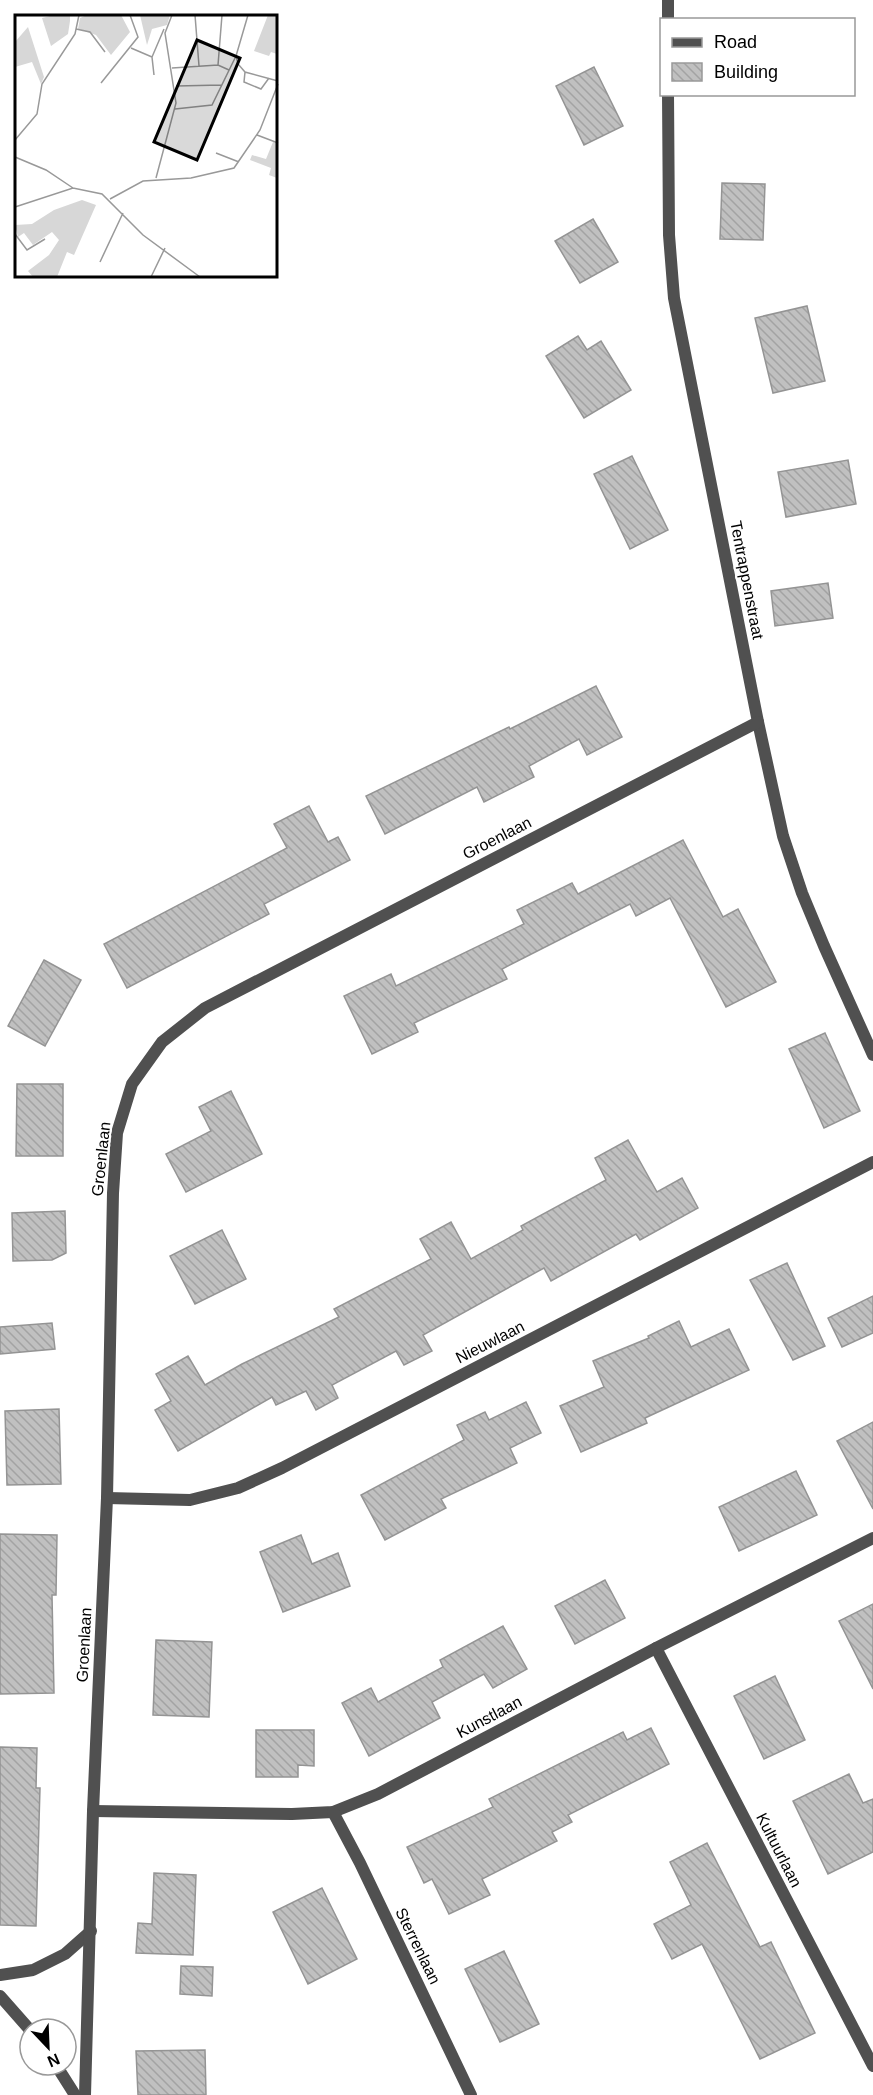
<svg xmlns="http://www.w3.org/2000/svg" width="873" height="2095" viewBox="0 0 873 2095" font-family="Helvetica,sans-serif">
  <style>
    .building { fill: url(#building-back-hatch); stroke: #949494; stroke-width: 1.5 }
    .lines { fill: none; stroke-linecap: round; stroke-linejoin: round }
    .street { stroke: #505050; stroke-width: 12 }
    .labels { text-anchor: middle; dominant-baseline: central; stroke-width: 4.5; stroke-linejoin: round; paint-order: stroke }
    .street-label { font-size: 16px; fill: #000; stroke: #fff }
    .inset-road { fill: none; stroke: #999; stroke-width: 1.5 }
    .view { fill: #000; fill-opacity: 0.15; stroke: #000; stroke-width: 3 }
    .inset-edge { fill: none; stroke: #000; stroke-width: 3 }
  </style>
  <defs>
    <pattern id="building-back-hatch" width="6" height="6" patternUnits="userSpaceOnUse" patternTransform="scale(1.5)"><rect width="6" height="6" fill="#c0c0c0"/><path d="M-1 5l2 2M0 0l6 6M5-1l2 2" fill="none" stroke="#a3a3a3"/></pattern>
  </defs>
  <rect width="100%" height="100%" fill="#fff"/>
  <g class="building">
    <path d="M 594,67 L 623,126 L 584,145 L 556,86 Z"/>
    <path d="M 722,183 L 765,184 L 763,240 L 720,239 Z"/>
    <path d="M 593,219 L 618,262 L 580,283 L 555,241 Z"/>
    <path d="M 807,306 L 825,381 L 773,393 L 755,318 Z"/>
    <path d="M 578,336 L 587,350 L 601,341 L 631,390 L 584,418 L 546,356 Z"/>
    <path d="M 632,456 L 668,530 L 630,549 L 594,474 Z"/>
    <path d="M 848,460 L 856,504 L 786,517 L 778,472 Z"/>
    <path d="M 828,583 L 833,618 L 775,626 L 771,591 Z"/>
    <path d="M 596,686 L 622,737 L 587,755 L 579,739 L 529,766 L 534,777 L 484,802 L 477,787 L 385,834 L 366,796 L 509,727 L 510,729 Z"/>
    <path d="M 309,806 L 328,842 L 338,837 L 350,860 L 264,904 L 269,914 L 127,988 L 104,944 L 287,848 L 274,824 Z"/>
    <path d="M 683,840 L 723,917 L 738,909 L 776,982 L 726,1007 L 670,898 L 636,916 L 630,904 L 502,969 L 507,979 L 414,1023 L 418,1032 L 372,1054 L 344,996 L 391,974 L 396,986 L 524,924 L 517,910 L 572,883 L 578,894 Z"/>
    <path d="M 44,960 L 81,980 L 45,1046 L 8,1026 Z"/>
    <path d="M 825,1033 L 860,1111 L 824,1128 L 789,1049 Z"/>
    <path d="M 17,1084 L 63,1084 L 63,1156 L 16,1156 Z"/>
    <path d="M 231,1091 L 262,1154 L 186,1192 L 166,1154 L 211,1131 L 199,1107 Z"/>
    <path d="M 628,1140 L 657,1192 L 682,1178 L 698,1208 L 640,1240 L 636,1234 L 551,1281 L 544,1268 L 423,1335 L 432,1351 L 404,1365 L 396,1351 L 332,1385 L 338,1398 L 316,1410 L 306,1391 L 276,1405 L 272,1397 L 178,1451 L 155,1410 L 171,1401 L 156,1374 L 188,1356 L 205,1385 L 242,1364 L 339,1317 L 334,1309 L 431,1259 L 420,1239 L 451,1222 L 471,1259 L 523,1230 L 521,1226 L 606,1180 L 595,1158 Z"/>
    <path d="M 65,1211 L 66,1253 L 52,1260 L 13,1261 L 12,1213 Z"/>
    <path d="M 222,1230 L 246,1279 L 195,1304 L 170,1256 Z"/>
    <path d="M 787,1263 L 825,1346 L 793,1360 L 750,1280 Z"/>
    <path d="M 873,1296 L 873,1333 L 842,1347 L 828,1318 Z"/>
    <path d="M 679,1321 L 691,1347 L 729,1329 L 749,1370 L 645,1418 L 647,1423 L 581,1452 L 560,1406 L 604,1387 L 593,1361 L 649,1338 L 648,1336 Z"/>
    <path d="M 52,1323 L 55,1349 L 0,1354 L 0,1327 Z"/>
    <path d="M 526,1402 L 541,1433 L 510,1448 L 517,1463 L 441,1499 L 446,1508 L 385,1540 L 361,1495 L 464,1440 L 457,1425 L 485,1412 L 489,1420 Z"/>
    <path d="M 59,1409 L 61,1484 L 7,1485 L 5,1411 Z"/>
    <path d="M 873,1422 L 873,1509 L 837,1441 Z"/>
    <path d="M 796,1471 L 817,1515 L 739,1551 L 719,1507 Z"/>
    <path d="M 0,1534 L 57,1535 L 56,1595 L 52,1595 L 54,1693 L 0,1694 Z"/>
    <path d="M 301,1535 L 312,1564 L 338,1553 L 350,1586 L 283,1612 L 260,1552 Z"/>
    <path d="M 605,1580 L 625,1618 L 575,1644 L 555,1606 Z"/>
    <path d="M 873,1604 L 873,1689 L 839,1621 Z"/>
    <path d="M 503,1626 L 527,1669 L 493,1688 L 484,1674 L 432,1702 L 440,1718 L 369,1756 L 342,1703 L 371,1688 L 378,1702 L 443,1667 L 440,1660 Z"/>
    <path d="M 156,1640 L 212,1642 L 209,1717 L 153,1715 Z"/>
    <path d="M 775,1676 L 805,1740 L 764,1759 L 734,1696 Z"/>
    <path d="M 651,1728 L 669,1764 L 568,1815 L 572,1822 L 552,1832 L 557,1841 L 482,1879 L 490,1895 L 449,1914 L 432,1879 L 424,1883 L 407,1847 L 493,1807 L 489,1799 L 623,1732 L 627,1740 Z"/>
    <path d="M 256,1730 L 314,1730 L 314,1766 L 298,1765 L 298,1777 L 256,1777 Z"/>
    <path d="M 0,1747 L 37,1748 L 36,1788 L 40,1788 L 36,1926 L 0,1925 Z"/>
    <path d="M 849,1774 L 863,1803 L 873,1799 L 873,1852 L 828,1874 L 793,1801 Z"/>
    <path d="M 707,1843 L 760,1947 L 771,1942 L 815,2033 L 760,2059 L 702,1944 L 672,1959 L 654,1924 L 691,1905 L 670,1862 Z"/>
    <path d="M 154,1873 L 196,1875 L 193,1955 L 136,1953 L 138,1923 L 152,1924 Z"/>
    <path d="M 322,1888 L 357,1959 L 308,1984 L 273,1912 Z"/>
    <path d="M 504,1951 L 539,2024 L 500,2042 L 465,1969 Z"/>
    <path d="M 181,1966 L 213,1967 L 212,1996 L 180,1994 Z"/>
    <path d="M 205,2050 L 206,2095 L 138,2095 L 136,2051 Z"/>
  </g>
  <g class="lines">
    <g class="street">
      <path d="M 668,0 L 668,20"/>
      <path d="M 668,94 L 669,235 L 674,298 L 758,722 L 783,836 L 802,893 L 824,946 L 873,1055"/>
      <path d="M 107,1498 L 190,1500 L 238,1488 L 282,1468 L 873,1162"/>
      <path d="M 656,1648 L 873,2066"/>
      <path d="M 93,1811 L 292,1814 L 333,1812 L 378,1794 L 656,1648 L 873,1538"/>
      <path d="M 333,1812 L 360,1863 L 471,2095"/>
      <path d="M 0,1975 L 33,1970 L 65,1954 L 91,1931"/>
      <path d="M 0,1996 L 30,2030"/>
      <path d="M 56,2065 L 75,2095"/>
      <path d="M 85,2095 L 93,1811 L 107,1498 L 113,1193 L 117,1133 L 132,1084 L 162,1042 L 205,1008 L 758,722"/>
    </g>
  </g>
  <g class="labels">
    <g class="street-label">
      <text transform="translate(747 580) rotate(79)">Tentrappenstraat</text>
      <text transform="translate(497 838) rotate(-27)">Groenlaan</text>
      <text transform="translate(101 1159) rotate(-84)">Groenlaan</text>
      <text transform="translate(490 1342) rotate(-27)">Nieuwlaan</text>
      <text transform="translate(84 1645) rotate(-87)">Groenlaan</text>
      <text transform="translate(489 1717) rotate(-28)">Kunstlaan</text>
      <text transform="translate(779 1850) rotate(63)">Kultuurlaan</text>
      <text transform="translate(418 1946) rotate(64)">Sterrenlaan</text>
    </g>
  </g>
  <g transform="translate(15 15)">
    <rect width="262" height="262" fill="#fff"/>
    <path d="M 72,0 L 106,0 L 115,17 L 96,40 L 81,20 L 63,14 L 65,3 ZM 258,127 L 262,128 L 262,163 L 254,160 L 256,153 L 235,145 L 237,140 L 251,144 ZM 67,185 L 81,190 L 59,240 L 52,237 L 42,262 L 18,262 L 13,256 L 34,240 L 44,225 L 37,217 L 18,230 L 9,218 L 3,222 L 0,210 L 17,209 L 39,195 Z" fill="#d7d7d7"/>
    <path d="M 39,0 L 55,0 L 55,6 L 53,19 L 36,31 L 27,3 ZM 125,0 L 155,0 L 152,10 L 137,14 L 132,30 ZM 13,12 L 29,62 L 26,69 L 17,47 L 0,52 L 0,27 Z" fill="#d7d7d7"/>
    <path d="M 253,0 L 263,0 L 262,39 L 256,37 L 254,41 L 239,36 Z" fill="#d7d7d7"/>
    <path class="inset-road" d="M 180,0 L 184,51M 233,0 L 221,41 L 223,49 L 230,57 L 263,66M 61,14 L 75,17 L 90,37M 116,33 L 137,42M 203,50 L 207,0M 157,53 L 203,50 L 214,55M 230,57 L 229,67 L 246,74 L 254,63M 139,60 L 137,42 L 149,14M 86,68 L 123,22 L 115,0M 161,71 L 207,70M 160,94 L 197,90 L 221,41M 242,120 L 263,128M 0,125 L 22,99 L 27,69 L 60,19 L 64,0M 201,138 L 224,147M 0,142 L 31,155 L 58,173M 141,163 L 161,88 L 150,18 L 157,0M 95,184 L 128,166 L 176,163 L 219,153 L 245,115 L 263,69M 0,192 L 58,173 L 87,179 L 128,220 L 185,262M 0,219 L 12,235 L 30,224M 85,247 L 108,198M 136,262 L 150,233"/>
    <path class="view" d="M 182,25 L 225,43 L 182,145 L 139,127 Z"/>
    <rect width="262" height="262" class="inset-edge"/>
  </g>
  <rect x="660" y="18" width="195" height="78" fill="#ffffff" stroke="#999999" stroke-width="1.5"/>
  <rect x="672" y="38" width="30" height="9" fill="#505050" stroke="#999999" stroke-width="1.5"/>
  <text x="714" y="48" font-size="18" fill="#000000">Road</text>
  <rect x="672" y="63" width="30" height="18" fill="url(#building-back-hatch)" stroke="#999999" stroke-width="1.5"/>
  <text x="714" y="78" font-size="18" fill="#000000">Building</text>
  <g transform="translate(48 2047) rotate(157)"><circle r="28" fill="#ffffff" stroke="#999999" stroke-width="1.5"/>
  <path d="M0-4.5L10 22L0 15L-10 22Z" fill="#000000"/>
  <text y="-9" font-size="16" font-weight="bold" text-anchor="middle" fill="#000000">N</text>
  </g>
</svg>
